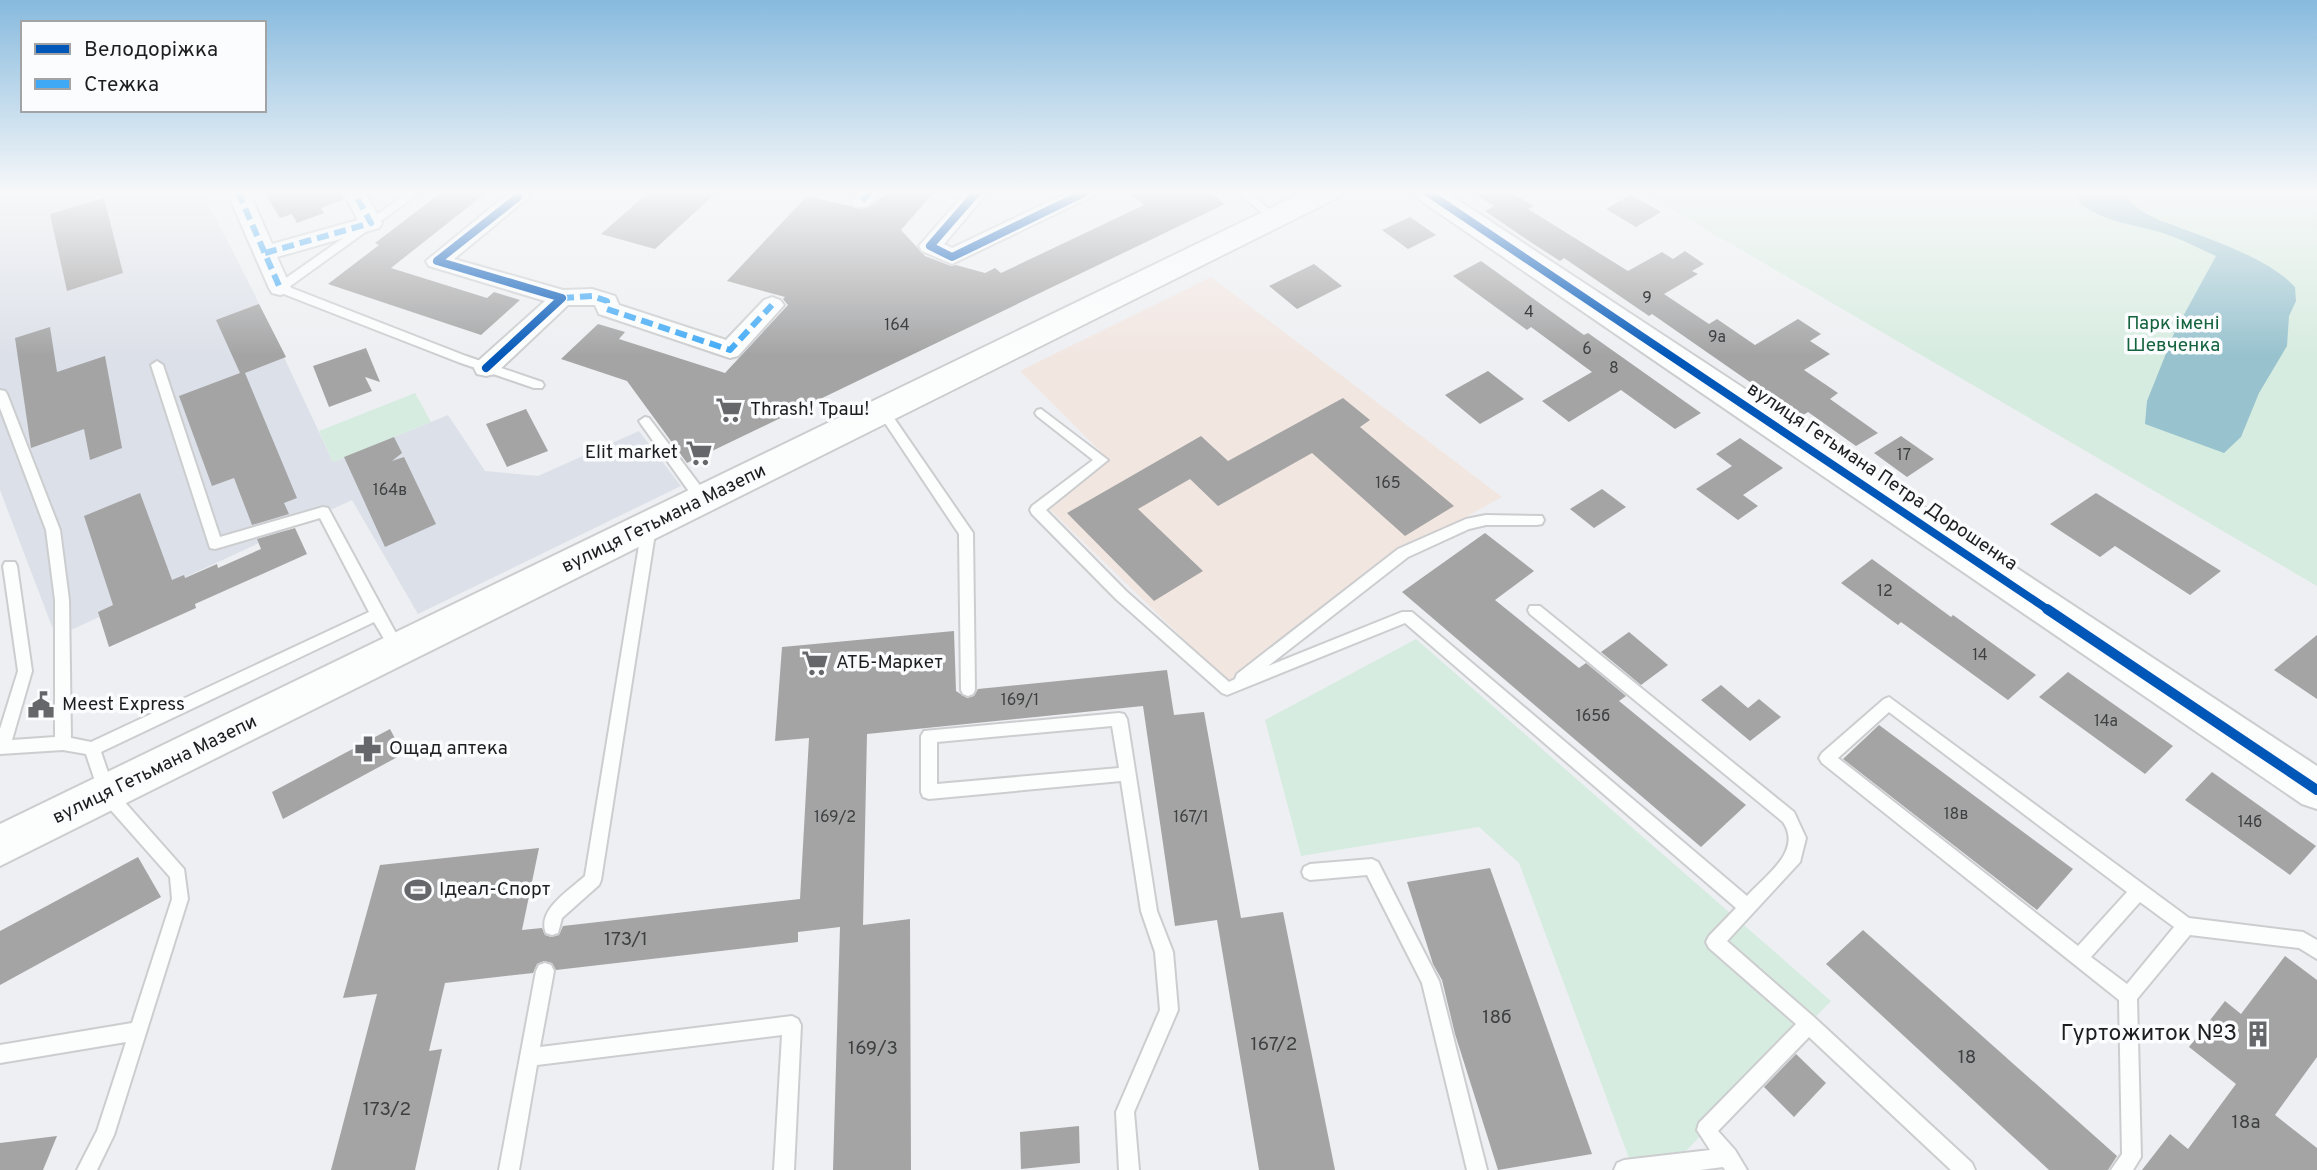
<svg xmlns="http://www.w3.org/2000/svg" width="2317" height="1170" viewBox="0 0 2317 1170" font-family="Overpass,sans-serif">
  <style>
    .built { fill: #dce0e8 }
    .education { fill: #f2e6e1 }
    .green { fill: #d7ece0 }
    .water { fill: #97c2ce }
    .building { fill: #a4a4a5 }
    .lines { fill: none; stroke-linecap: round; stroke-linejoin: round }
    .lane-casing { stroke: #cccdcf; stroke-width: 4 }
    .street-casing { stroke: #cccdcf; stroke-width: 4 }
    .secondary-casing { stroke: #cccdcf; stroke-width: 4 }
    .lane { fill: #fcfdfd; fill-rule: evenodd }
    .street { fill: #fcfdfd; fill-rule: evenodd }
    .secondary { fill: #fcfdfd; fill-rule: evenodd }
    .quiet { stroke: #3fa9f5; stroke-width: 6; stroke-dasharray: 12 6; stroke-linecap: butt }
    .cycleway-far1-casing { stroke: #fbfcfe; stroke-width: 11 }
    .cycleway-casing { stroke: #fbfcfe; stroke-width: 15 }
    .cycleway-far1 { stroke: #0057b8; stroke-width: 8 }
    .cycleway { stroke: #0057b8; stroke-width: 10 }
    .labels { text-anchor: middle; dominant-baseline: central; stroke-width: 7; stroke-linejoin: round; paint-order: stroke }
    .number-label { font-size: 16px; fill: #3f4041 }
    .park-label { font-size: 19px; fill: #14633e; stroke: #fbfcfe }
    .poi-label { font-size: 19px; fill: #1d1e20; stroke: #fbfcfe; text-anchor: start }
    .street-label { font-size: 19px; fill: #1d1e20; stroke: #fbfcfe }
    .near-number-label { font-size: 19px; fill: #3f4041 }
    .near-poi-label { font-size: 23px; fill: #1d1e20; stroke: #fbfcfe; text-anchor: end }
  </style>
  <rect width="100%" height="100%" fill="#eeeff2"/>
  <path class="built" d="M 0,192 L 202,192 L 253,291 L 333,462 L 448,415 L 485,471 L 538,476 L 639,431 L 681,486 L 418,614 L 352,500 L 56,637 L 0,490 Z"/>
  <path class="education" d="M 1211,277 L 1502,497 L 1363,574 L 1230,684 L 1038,498 L 1104,455 L 1020,371 Z"/>
  <g class="green">
    <path d="M 1642,192 L 2317,192 L 2317,586 Z"/>
    <path d="M 415,393 L 431,422 L 333,462 L 319,431 Z"/>
    <path d="M 1416,639 L 1831,1001 L 1686,1151 L 1629,1158 L 1519,863 L 1479,827 L 1301,856 L 1265,720 Z"/>
  </g>
  <path class="water" d="M 2077,192 L 2123,192 C 2138,215 2161,220 2186,230 C 2220,243 2270,260 2295,287 L 2296,301 L 2289,316 L 2287,346 L 2259,393 L 2241,437 L 2224,453 L 2145,424 L 2147,401 L 2175,331 L 2216,256 C 2198,248 2179,238 2160,232 C 2131,224 2104,222 2079,203 Z"/>
  <g class="building">
    <path d="M 264,192 L 340,192 L 344,199 L 321,208 L 324,213 L 297,223 L 292,214 L 280,218 Z"/>
    <path d="M 442,192 L 487,192 L 391,268 L 487,298 L 494,292 L 520,300 L 481,335 L 328,284 L 379,245 L 375,243 Z"/>
    <path d="M 649,192 L 717,192 L 655,249 L 601,234 Z"/>
    <path d="M 889,192 L 934,192 L 901,230 L 925,256 L 951,266 L 956,265 L 985,273 L 995,268 L 1001,273 L 1144,205 L 1127,192 L 1209,192 L 1225,204 L 687,463 L 627,381 L 561,359 L 598,324 L 625,332 L 619,339 L 725,373 L 788,305 L 783,299 L 785,297 L 727,281 L 807,196 L 863,209 L 871,206 Z"/>
    <path d="M 1472,192 L 1510,192 L 1534,206 L 1528,209 L 1628,271 L 1662,252 L 1673,259 L 1685,251 L 1704,264 L 1692,271 L 1698,274 L 1664,294 L 1709,324 L 1717,319 L 1755,345 L 1798,319 L 1821,334 L 1810,341 L 1830,354 L 1804,370 L 1838,393 L 1830,399 L 1878,433 L 1856,446 L 1808,412 L 1800,417 L 1652,314 L 1649,316 L 1564,258 L 1560,261 L 1532,243 L 1485,211 L 1494,206 Z"/>
    <path d="M 1631,194 L 1661,212 L 1636,227 L 1606,209 Z"/>
    <path d="M 104,198 L 123,273 L 67,291 L 50,214 Z"/>
    <path d="M 1410,217 L 1436,235 L 1408,249 L 1382,230 Z"/>
    <path d="M 1481,261 L 1584,335 L 1588,333 L 1701,413 L 1675,429 L 1621,390 L 1569,422 L 1542,401 L 1592,372 L 1531,327 L 1527,330 L 1453,276 Z"/>
    <path d="M 1314,264 L 1342,286 L 1297,309 L 1269,286 Z"/>
    <path d="M 259,304 L 286,357 L 245,373 L 297,498 L 284,503 L 289,514 L 252,525 L 234,478 L 212,486 L 179,396 L 240,373 L 216,320 Z"/>
    <path d="M 50,327 L 57,372 L 105,356 L 122,448 L 90,460 L 84,429 L 31,448 L 15,338 Z"/>
    <path d="M 366,348 L 380,382 L 365,377 L 372,391 L 329,407 L 313,366 Z"/>
    <path d="M 1488,371 L 1524,399 L 1480,424 L 1445,395 Z"/>
    <path d="M 1343,398 L 1370,420 L 1360,427 L 1454,506 L 1405,536 L 1312,453 L 1218,506 L 1190,479 L 1138,509 L 1203,571 L 1154,601 L 1067,513 L 1201,436 L 1228,461 Z"/>
    <path d="M 526,409 L 548,451 L 507,467 L 486,424 Z"/>
    <path d="M 1901,436 L 1934,459 L 1907,477 L 1874,453 Z"/>
    <path d="M 394,437 L 402,453 L 392,461 L 404,457 L 436,524 L 385,547 L 344,457 Z"/>
    <path d="M 1740,438 L 1783,468 L 1743,495 L 1758,506 L 1738,520 L 1696,489 L 1732,466 L 1716,454 Z"/>
    <path d="M 1602,489 L 1626,507 L 1594,528 L 1570,509 Z"/>
    <path d="M 140,493 L 172,580 L 184,575 L 185,578 L 217,564 L 218,568 L 261,549 L 257,539 L 295,528 L 307,554 L 195,604 L 196,608 L 109,647 L 98,612 L 113,605 L 84,516 Z"/>
    <path d="M 2096,493 L 2221,571 L 2190,595 L 2115,546 L 2100,557 L 2050,524 Z"/>
    <path d="M 1485,533 L 1534,571 L 1495,600 L 1579,668 L 1586,663 L 1626,696 L 1619,701 L 1746,805 L 1701,847 L 1402,592 Z"/>
    <path d="M 1872,559 L 1951,617 L 1953,615 L 2036,675 L 2008,700 L 1901,622 L 1898,625 L 1841,583 Z"/>
    <path d="M 954,631 L 956,691 L 967,698 L 974,696 L 978,689 L 1167,670 L 1174,715 L 1204,712 L 1241,918 L 1283,912 L 1335,1170 L 1259,1170 L 1217,920 L 1175,926 L 1143,706 L 867,734 L 863,925 L 910,919 L 911,1170 L 833,1170 L 840,927 L 798,932 L 798,942 L 556,970 L 552,963 L 544,961 L 537,964 L 533,973 L 445,983 L 429,1051 L 442,1049 L 415,1170 L 331,1170 L 377,994 L 343,998 L 380,865 L 539,848 L 522,930 L 542,928 L 545,935 L 551,937 L 559,935 L 563,926 L 800,899 L 809,738 L 775,741 L 782,647 Z"/>
    <path d="M 1629,632 L 1668,665 L 1641,685 L 1601,652 Z"/>
    <path d="M 2317,635 L 2317,699 L 2274,670 Z"/>
    <path d="M 2068,672 L 2173,746 L 2145,774 L 2039,697 Z"/>
    <path d="M 1721,685 L 1748,708 L 1759,699 L 1781,717 L 1750,741 L 1701,700 Z"/>
    <path d="M 1879,725 L 2073,869 L 2037,910 L 1843,759 Z"/>
    <path d="M 390,729 L 403,754 L 283,819 L 272,792 Z"/>
    <path d="M 2212,772 L 2316,846 L 2290,875 L 2185,800 Z"/>
    <path d="M 138,857 L 161,897 L 0,985 L 0,931 Z"/>
    <path d="M 1490,868 L 1592,1154 L 1498,1170 L 1455,1034 L 1442,980 L 1433,964 L 1407,882 Z"/>
    <path d="M 1863,930 L 2117,1156 L 2108,1170 L 2049,1170 L 1826,964 Z"/>
    <path d="M 2285,956 L 2317,980 L 2317,1057 L 2275,1115 L 2317,1148 L 2317,1170 L 2142,1170 L 2170,1134 L 2188,1149 L 2236,1084 L 2189,1047 L 2225,1001 L 2241,1014 Z"/>
    <path d="M 1796,1054 L 1826,1083 L 1794,1117 L 1764,1087 Z"/>
    <path d="M 1079,1126 L 1080,1163 L 1021,1169 L 1020,1132 Z"/>
    <path d="M 57,1136 L 43,1170 L 0,1170 L 0,1143 Z"/>
  </g>
  <g class="lines">
    <g class="lane-casing">
      <g id="lane">
        <path d="M 409,192 L 421,192 L 289,287 L 466,356 L 542,382 L 544,385 L 542,388 L 534,388 L 458,362 L 276,291 L 276,285 Z"/>
        <path d="M 1238,192 L 1249,192 L 1279,218 L 1274,221 L 1270,220 Z"/>
        <path d="M 157,361 L 163,365 L 220,537 L 323,507 L 328,508 L 405,650 L 403,654 L 393,654 L 374,622 L 101,752 L 114,790 L 184,869 L 188,899 L 114,1135 L 97,1170 L 77,1170 L 97,1131 L 126,1042 L 0,1063 L 0,1045 L 132,1023 L 172,899 L 170,877 L 101,799 L 86,754 L 63,750 L 0,754 L 0,729 L 18,671 L 3,566 L 5,562 L 15,562 L 17,566 L 32,671 L 12,740 L 55,737 L 55,600 L 46,530 L 0,408 L 0,390 L 5,391 L 7,394 L 60,530 L 69,600 L 71,738 L 91,742 L 369,612 L 320,518 L 215,549 L 210,548 L 151,365 Z"/>
        <path d="M 883,407 L 887,408 L 973,533 L 975,690 L 973,694 L 968,696 L 963,694 L 961,690 L 959,534 L 877,411 L 879,408 Z"/>
        <path d="M 1041,409 L 1108,460 L 1046,510 L 1126,591 L 1229,682 L 1235,679 L 1237,674 L 1398,549 L 1466,519 L 1486,515 L 1542,516 L 1544,520 L 1542,524 L 1537,525 L 1486,525 L 1469,529 L 1408,557 L 1268,666 L 1402,612 L 1412,612 L 1747,896 C 1765,876 1803,851 1783,822 L 1530,614 L 1528,610 L 1530,606 L 1540,606 L 1794,812 L 1806,838 L 1800,862 L 1727,941 L 1815,1018 L 1972,1163 L 1975,1170 L 1951,1170 L 1809,1037 L 1718,1131 L 1735,1150 L 1747,1170 L 1725,1170 L 1723,1167 L 1700,1170 L 1614,1170 L 1617,1163 L 1624,1160 L 1710,1150 L 1697,1130 L 1699,1123 L 1796,1024 L 1709,948 L 1706,942 L 1709,936 L 1736,908 L 1405,623 L 1232,693 L 1227,695 L 1222,693 L 1116,599 L 1032,514 L 1030,510 L 1032,506 L 1093,460 L 1037,416 L 1035,413 L 1037,410 Z"/>
        <path d="M 645,417 L 649,418 L 708,496 L 710,500 L 708,504 L 698,504 L 641,424 L 639,421 Z"/>
        <path d="M 649,522 L 656,527 L 601,880 L 599,885 L 562,918 L 558,933 L 552,935 L 546,933 C 536,910 571,889 585,876 L 642,527 Z"/>
        <path d="M 1889,697 L 2189,918 L 2303,932 L 2317,940 L 2317,959 L 2299,948 L 2190,935 L 2137,999 L 2141,1157 L 2133,1170 L 2111,1170 L 2122,1154 L 2119,1000 L 1822,763 L 1819,758 L 1822,753 L 1884,699 ZM 1889,712 L 2127,892 L 2078,946 L 1838,758 ZM 2140,902 L 2174,927 L 2127,984 L 2091,957 Z"/>
        <path d="M 1119,713 L 1124,714 L 1127,719 L 1157,911 L 1173,952 L 1178,1010 L 1134,1112 L 1139,1170 L 1119,1170 L 1116,1112 L 1160,1010 L 1155,952 L 1141,911 L 1121,781 L 929,799 L 923,797 L 921,792 L 921,736 L 924,731 ZM 1112,726 L 1119,768 L 937,784 L 937,742 Z"/>
        <path d="M 1372,859 L 1378,862 L 1439,981 L 1487,1170 L 1467,1170 L 1422,983 L 1367,875 L 1310,880 L 1304,877 L 1302,872 L 1304,867 L 1310,864 Z"/>
        <path d="M 545,963 L 551,965 L 554,971 L 540,1047 L 792,1016 L 798,1019 L 801,1025 L 794,1170 L 774,1170 L 782,1035 L 537,1065 L 519,1170 L 499,1170 L 536,971 L 539,965 Z"/>
      </g>
    </g>
    <g class="street-casing">
      <g id="street">
        <path d="M 227,192 L 249,192 L 272,244 L 358,220 L 343,192 L 365,192 L 382,223 L 379,228 L 277,257 L 291,288 L 288,293 L 280,295 L 272,293 L 269,288 Z"/>
        <path d="M 510,192 L 523,192 L 529,197 L 454,259 L 563,290 L 592,289 L 615,296 L 619,305 L 726,340 L 764,300 L 772,297 L 780,300 L 784,305 L 738,356 L 730,358 L 599,314 L 595,305 L 568,305 L 495,374 L 486,376 L 477,374 L 474,368 L 477,362 L 545,301 L 429,266 L 426,261 Z"/>
        <path d="M 859,192 L 881,192 C 873,203 868,209 854,206 L 851,201 Z"/>
        <path d="M 966,192 L 988,192 L 944,244 L 952,248 L 1069,192 L 1097,192 L 1093,196 L 952,264 L 922,251 L 919,246 Z"/>
      </g>
    </g>
    <g class="secondary-casing">
      <g id="secondary">
        <path d="M 1304,192 L 1342,192 L 1337,198 L 0,866 L 0,824 Z"/>
        <path d="M 1412,192 L 1446,192 L 2317,766 L 2317,809 L 2302,804 L 1417,198 Z"/>
      </g>
    </g>
    <use href="#lane" class="lane"/>
    <use href="#street" class="street"/>
    <use href="#secondary" class="secondary"/>
    <g class="quiet">
      <path d="M 238,192 L 280,288"/>
      <path d="M 862,201 L 870,192"/>
      <path d="M 265,253 L 371,223 L 354,192"/>
      <path d="M 562,298 L 592,296 L 607,301 L 607,309 L 730,350 L 772,305"/>
    </g>
    <g class="cycleway-far1-casing">
      <g id="cycleway-far1">
        <path d="M 977,192 L 930,246 L 952,257 L 1086,192"/>
        <path d="M 1427,192 L 2050,611"/>
        <path d="M 486,368 L 562,298 L 437,261 L 518,197"/>
      </g>
    </g>
    <g class="cycleway-casing">
      <path id="cycleway" d="M 2047,609 L 2317,790"/>
    </g>
    <use href="#cycleway-far1" class="cycleway-far1"/>
    <use href="#cycleway" class="cycleway"/>
  </g>
  <linearGradient id="sky" x2="0" y2="1"><stop stop-color="#87bade"/><stop offset="0.54" stop-color="#f7f8f9"/><stop offset="1" stop-color="#f7f8f9" stop-opacity="0"/></linearGradient>
  <rect width="2317" height="356" fill="url(#sky)"/>
  <defs>
    <g id="supermarket-bare" transform="scale(2.1)"><path d="M-6-5.5h2.5l.6 2H6L4.5 2H-2.5L-4.4-4H-6ZM-1.5 3.2a1.3 1.3 0 1 0 .1 0ZM3 3.2a1.3 1.3 0 1 0 .1 0Z" fill="#66676a" stroke="#fbfcfe" stroke-width="2.5" paint-order="stroke"/></g>
    <g id="civic-bare" transform="scale(2.1)"><path d="M-.6-6.5H3V-4.5H.6V-3L4-1V1h2V6H-6V1h2V-1L-.6-3ZM-1.2 2.5V6h2.4V2.5Z" fill="#66676a" stroke="#fbfcfe" stroke-width="2.5" paint-order="stroke"/></g>
    <g id="pharmacy-bare" transform="scale(2.1)"><path d="M-2-6h4v4h4v4h-4v4h-4v-4h-4v-4h4Z" fill="#66676a" stroke="#fbfcfe" stroke-width="2.5" paint-order="stroke"/></g>
    <g id="stadium-bare" transform="scale(2.1)"><path d="M0-5a6.5 5 0 1 0 0 10a6.5 5 0 1 0 0-10ZM-3.5-1.8h7v3.6h-7Z" fill="#66676a" stroke="#fbfcfe" stroke-width="2.5" paint-order="stroke"/></g>
    <g id="building-bare" transform="scale(2.1)"><path d="M-4-6H4V6H1V3H-1V6H-4ZM-2.5-4.3h1.7v1.8h-1.7ZM.8-4.3h1.7v1.8H.8ZM-2.5-1h1.7V.8h-1.7ZM.8-1h1.7V.8H.8Z" fill="#66676a" stroke="#fbfcfe" stroke-width="2.5" paint-order="stroke"/></g>
  </defs>
  <g fill-rule="evenodd">
    <use href="#supermarket-bare" x="729" y="410"/>
    <use href="#supermarket-bare" x="699" y="453"/>
    <use href="#supermarket-bare" x="815" y="663"/>
    <use href="#civic-bare" x="41" y="705"/>
    <use href="#pharmacy-bare" x="368" y="749"/>
    <use href="#stadium-bare" x="418" y="890"/>
    <use href="#building-bare" x="2258" y="1034"/>
  </g>
  <g class="labels">
    <g class="number-label">
      <text x="1647" y="299">9</text>
      <text x="1529" y="313">4</text>
      <text x="897" y="326">164</text>
      <text x="1717" y="338">9а</text>
      <text x="1587" y="350">6</text>
      <text x="1614" y="369">8</text>
      <text x="1904" y="456">17</text>
      <text x="1388" y="484">165</text>
      <text x="390" y="491">164в</text>
      <text x="1885" y="592">12</text>
      <text x="1980" y="656">14</text>
      <text x="1020" y="701">169/1</text>
      <text x="1593" y="717">165б</text>
      <text x="2106" y="722">14а</text>
      <text x="1956" y="815">18в</text>
      <text x="835" y="818">169/2</text>
      <text x="1191" y="818">167/1</text>
      <text x="2250" y="823">14б</text>
    </g>
    <g class="park-label">
      <text x="2173" y="324">Парк імені<tspan x="2173" dy="22">Шевченка</tspan></text>
    </g>
    <g class="poi-label">
      <text x="750" y="410">Thrash! Траш!</text>
      <text x="678" y="453" text-anchor="end">Elit market</text>
      <text x="836" y="663">АТБ-Маркет</text>
      <text x="62" y="705">Meest Express</text>
      <text x="389" y="749">Ощад аптека</text>
      <text x="439" y="890">Ідеал-Спорт</text>
    </g>
    <g class="street-label">
      <text transform="translate(1882 477) rotate(34)">вулиця Гетьмана Петра Дорошенка</text>
      <text transform="translate(664 519) rotate(-26)">вулиця Гетьмана Мазепи</text>
      <text transform="translate(155 770) rotate(-26)">вулиця Гетьмана Мазепи</text>
    </g>
    <g class="near-number-label">
      <text x="626" y="940">173/1</text>
      <text x="1497" y="1018">18б</text>
      <text x="1274" y="1045">167/2</text>
      <text x="873" y="1049">169/3</text>
      <text x="1967" y="1058">18</text>
      <text x="387" y="1110">173/2</text>
      <text x="2246" y="1123">18а</text>
    </g>
    <g class="near-poi-label">
      <text x="2237" y="1034">Гуртожиток №3</text>
    </g>
  </g>
  <rect x="21" y="21" width="245" height="91" fill="#fbfcfe" stroke="#a2a3a5" stroke-width="2"/>
  <rect x="35" y="44" width="35" height="10" fill="#0057b8" stroke="#a2a3a5" stroke-width="2"/>
  <text x="84" y="56" font-size="21" fill="#1d1e20">Велодоріжка</text>
  <rect x="35" y="79" width="35" height="10" fill="#3fa9f5" stroke="#a2a3a5" stroke-width="2"/>
  <text x="84" y="91" font-size="21" fill="#1d1e20">Стежка</text>
</svg>
